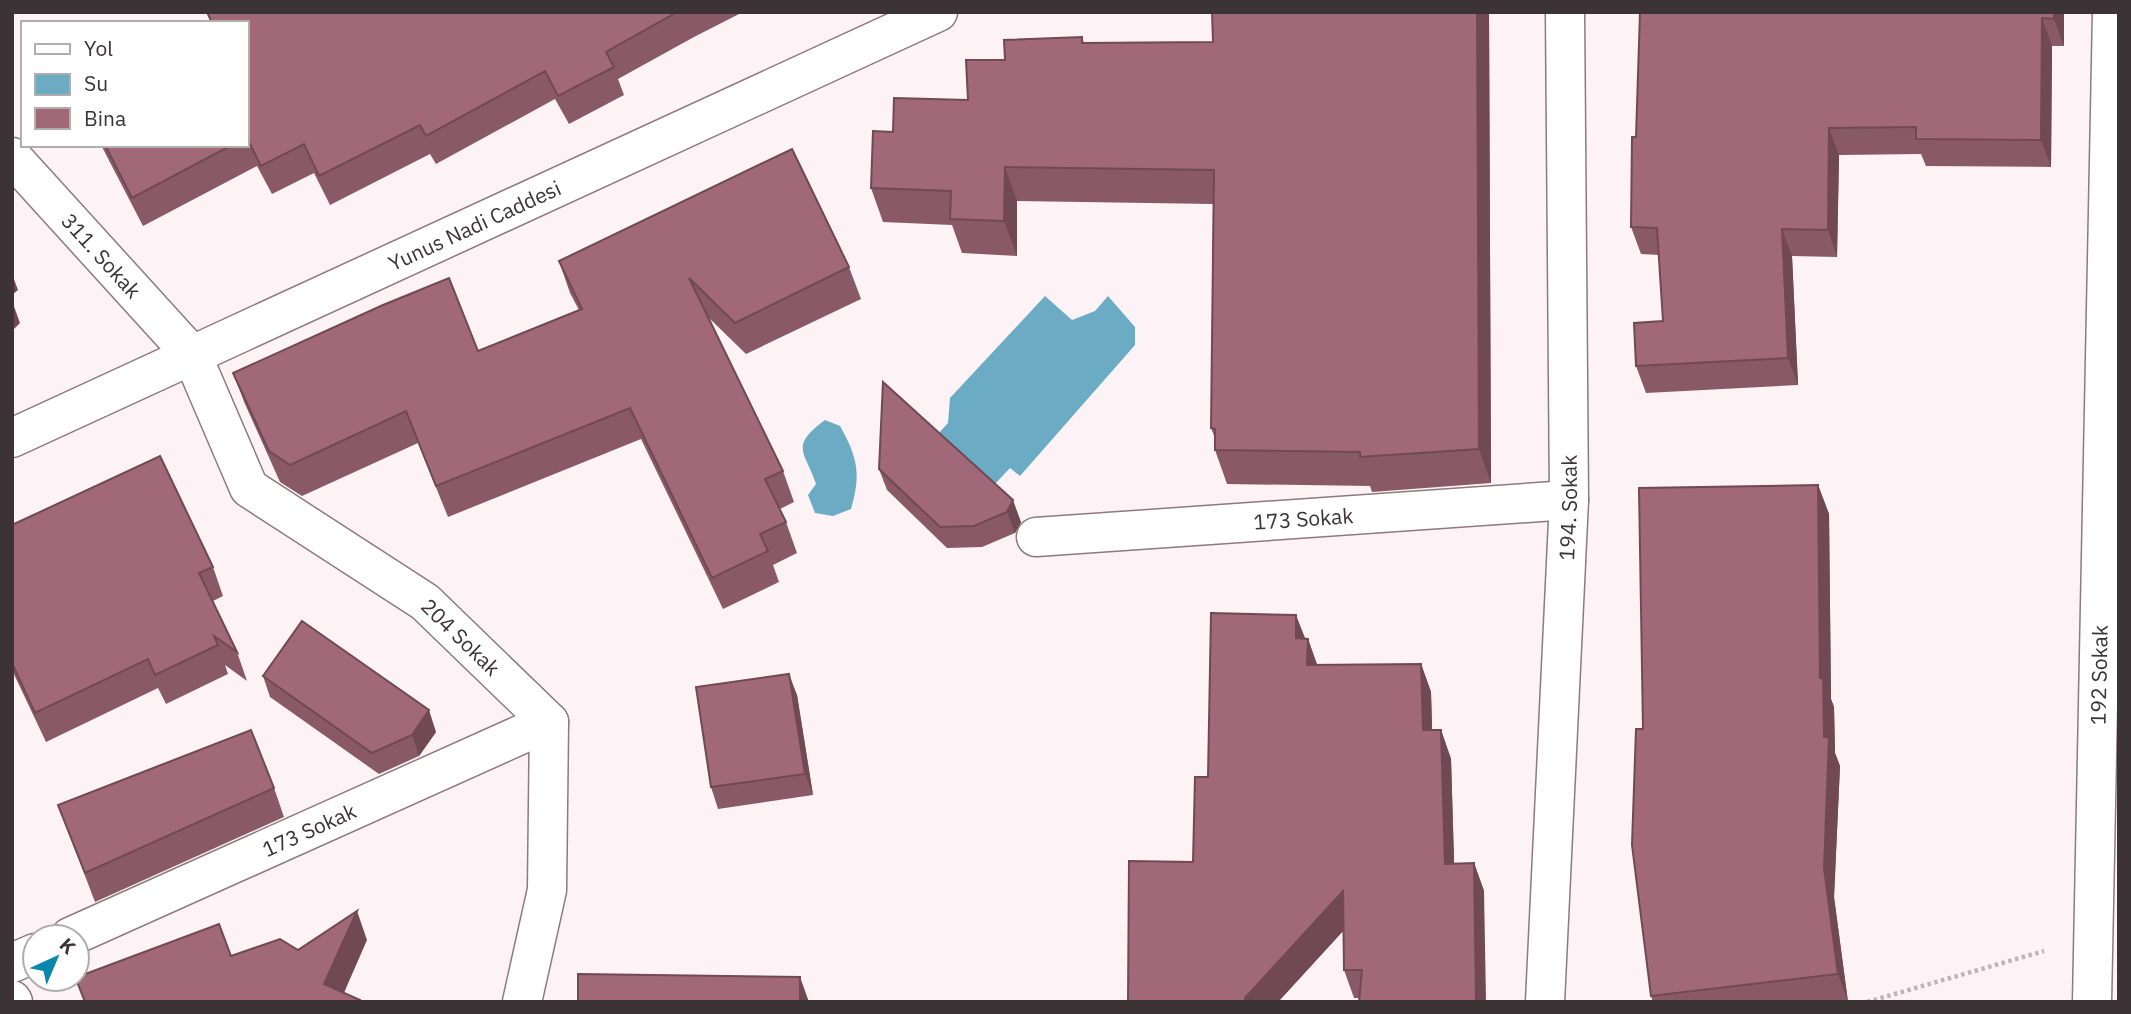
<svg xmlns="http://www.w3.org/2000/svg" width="2131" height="1014" viewBox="0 0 2131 1014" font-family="'IBM Plex Sans',sans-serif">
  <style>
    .water { fill: #6bacc4 }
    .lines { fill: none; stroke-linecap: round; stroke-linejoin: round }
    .street-casing { stroke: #8e797e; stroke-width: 41 }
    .secondary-casing { stroke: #8e797e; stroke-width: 41 }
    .path { stroke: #beb4b7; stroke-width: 4.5; stroke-dasharray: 3.5 3.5; stroke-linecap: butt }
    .street { stroke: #fff; stroke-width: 38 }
    .secondary { stroke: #fff; stroke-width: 38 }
    .wall { fill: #8a5967 }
    .shaded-wall { fill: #704954 }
    .building { fill: #a06878; stroke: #704954; stroke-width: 2 }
    .labels { text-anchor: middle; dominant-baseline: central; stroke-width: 7; stroke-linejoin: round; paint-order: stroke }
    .street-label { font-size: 21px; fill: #3c3336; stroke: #fff }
  </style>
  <rect width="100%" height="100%" fill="#fdf3f6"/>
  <g class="water">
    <path d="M 1045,296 L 1072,320 L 1095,311 L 1108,296 L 1135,327 L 1135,345 L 1020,476 L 1010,468 L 995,484 L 938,434 L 948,423 L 950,398 Z"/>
    <path d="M 825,420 L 840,426 C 858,458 861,474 851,509 L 833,516 L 815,513 L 808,495 L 816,484 C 805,451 789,447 825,420 Z"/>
  </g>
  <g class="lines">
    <g class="street-casing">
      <g id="street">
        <path id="s1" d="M 12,157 L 192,355 L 249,488 L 425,602 L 549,722 L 547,890 L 522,1002"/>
        <path id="s2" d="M 1036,537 L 1569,500"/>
        <path id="s3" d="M 70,937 L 549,722"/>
        <path d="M 12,963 L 35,953"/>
        <path id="s4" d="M 1545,1002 L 1569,500 L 1565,12"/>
        <path id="s5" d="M 2092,1002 L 2112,12"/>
      </g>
    </g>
    <g class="secondary-casing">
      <g id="secondary">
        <path id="s6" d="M 12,438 L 938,12"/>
        <path d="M 12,1000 L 13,1002"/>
      </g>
    </g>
    <path class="path" d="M 1867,1002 L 2044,951"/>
    <use href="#street" class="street"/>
    <use href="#secondary" class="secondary"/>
  </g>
  <g class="wall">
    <path d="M 207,12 L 743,12 L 694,37 L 618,79 L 624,95 L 569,124 L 555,99 L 436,164 L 430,154 L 330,205 L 314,173 L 272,194 L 257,166 L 143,226 L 101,145 L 247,145 L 247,23 L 211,23 Z"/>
    <path d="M 1489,12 L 1491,483 L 1372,492 L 1370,486 L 1227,484 L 1215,450 L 1215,438 L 1211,428 L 1213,204 L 1017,201 L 1017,256 L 962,253 L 952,225 L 883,222 L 871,188 L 968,100 L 1005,60 L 1082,37 L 1084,43 L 1213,42 Z"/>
    <path d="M 2064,12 L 2064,46 L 2052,46 L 2051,167 L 1926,166 L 1921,154 L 1839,155 L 1837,257 L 1792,256 L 1798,385 L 1646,393 L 1636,366 L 1663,321 L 1659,255 L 1641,254 L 1631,227 L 1636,137 Z"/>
    <path d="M 559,261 L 849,267 L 861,299 L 746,354 L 707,316 L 783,471 L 794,502 L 780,509 L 786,522 L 797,553 L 773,565 L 779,582 L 723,609 L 641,439 L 448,517 L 418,443 L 302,496 L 280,482 L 245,404 L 233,373 L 478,351 L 579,310 L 570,293 Z"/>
    <path d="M 883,382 L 1021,522 L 1015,533 L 982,547 L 947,548 L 887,490 L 879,469 Z"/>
    <path d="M 1818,485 L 1829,514 L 1831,699 L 1834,707 L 1835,753 L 1840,766 L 1834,897 L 1848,1002 L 1653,1002 L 1651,996 L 1643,729 Z"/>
    <path d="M 12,525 L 213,567 L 223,596 L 213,601 L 237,652 L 247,681 L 225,665 L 228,674 L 166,704 L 158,688 L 46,742 L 12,670 Z"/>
    <path d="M 1305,639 L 1308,639 L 1317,665 L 1421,664 L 1431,692 L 1432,730 L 1441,730 L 1451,759 L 1454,863 L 1474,863 L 1484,891 L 1359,998 L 1354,998 L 1344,970 L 1344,930 L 1278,1002 L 1193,862 L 1208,777 Z"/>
    <path d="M 263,676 L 436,732 L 419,756 L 379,774 L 270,697 Z"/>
    <path d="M 797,695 L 813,795 L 718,809 L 711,787 Z"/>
    <path d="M 274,788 L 284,817 L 95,902 L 58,805 Z"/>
  </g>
  <g class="shaded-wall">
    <path d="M 1477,12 L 1489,12 L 1491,483 L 1479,449 Z"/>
    <path d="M 2054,12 L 2064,12 L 2064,46 L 2054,19 Z"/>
    <path d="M 2042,18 L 2052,46 L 2051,167 L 2041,140 Z"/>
    <path d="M 1829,128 L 1839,155 L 1837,257 L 1828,230 Z"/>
    <path d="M 1005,167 L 1017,201 L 1017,256 L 1004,221 Z"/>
    <path d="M 1782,229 L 1792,256 L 1798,385 L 1788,358 Z"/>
    <path d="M 12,274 L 18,290 L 12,295 Z"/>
    <path d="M 12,301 L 20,323 L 12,331 Z"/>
    <path d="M 1818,485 L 1829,514 L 1831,699 L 1834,707 L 1835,753 L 1840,766 L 1834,897 L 1848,1002 L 1838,974 L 1824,868 L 1824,737 L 1820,678 Z"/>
    <path d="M 1013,500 L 1021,522 L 1015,533 L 1007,512 Z"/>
    <path d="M 1296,615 L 1307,643 L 1296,638 Z"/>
    <path d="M 1308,639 L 1318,667 L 1307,665 Z"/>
    <path d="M 1421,664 L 1431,692 L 1433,759 L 1423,730 Z"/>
    <path d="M 789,674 L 797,695 L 813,795 L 805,774 Z"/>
    <path d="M 429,710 L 436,732 L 419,756 L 412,735 Z"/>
    <path d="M 1441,730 L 1451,759 L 1455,892 L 1445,864 Z"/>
    <path d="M 1474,863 L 1484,891 L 1486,1002 L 1476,1002 Z"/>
    <path d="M 1343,891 L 1354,919 L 1278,1002 L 1245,1002 L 1245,998 Z"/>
    <path d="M 357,911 L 367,940 L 340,1002 L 324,984 Z"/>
    <path d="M 800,977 L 809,1002 L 800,1002 Z"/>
  </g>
  <g class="building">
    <path d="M 207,12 L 677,12 L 606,52 L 614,67 L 558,96 L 545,71 L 426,136 L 420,125 L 319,176 L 304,144 L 261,166 L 247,138 L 247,23 L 212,23 Z"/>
    <path d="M 1212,12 L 1477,12 L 1479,449 L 1360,457 L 1360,452 L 1215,450 L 1215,429 L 1211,428 L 1214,170 L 1005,167 L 1004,221 L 950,219 L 951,191 L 871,188 L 873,131 L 893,132 L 894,98 L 968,100 L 966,60 L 1005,60 L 1004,40 L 1082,37 L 1082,43 L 1213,42 Z"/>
    <path d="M 1640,12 L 2054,12 L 2054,19 L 2042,18 L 2041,140 L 1916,139 L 1916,127 L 1829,128 L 1828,230 L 1782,229 L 1788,358 L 1636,366 L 1634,323 L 1663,321 L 1657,228 L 1631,227 L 1632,137 L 1636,137 Z"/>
    <path d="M 105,145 L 232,145 L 132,198 Z"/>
    <path d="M 792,149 L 849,267 L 735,323 L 689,278 L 783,471 L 765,479 L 786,522 L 760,534 L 768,551 L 712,578 L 630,408 L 436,486 L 406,411 L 290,465 L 269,451 L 233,373 L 383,305 L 449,278 L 478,351 L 582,309 L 559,261 Z"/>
    <path d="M 883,382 L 1013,500 L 1007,512 L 974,526 L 940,527 L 879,469 Z"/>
    <path d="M 160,456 L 213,567 L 199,573 L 237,652 L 214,636 L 218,645 L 155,675 L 148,659 L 35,713 L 12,663 L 12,525 Z"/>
    <path d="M 1818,485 L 1820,678 L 1823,678 L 1824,737 L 1829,737 L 1824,868 L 1838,974 L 1651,996 L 1632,845 L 1636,729 L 1643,729 L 1639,488 Z"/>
    <path d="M 1211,613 L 1296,615 L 1296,638 L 1308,639 L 1307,665 L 1421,664 L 1423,730 L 1441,730 L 1445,864 L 1474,863 L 1476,1002 L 1359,1002 L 1362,970 L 1344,970 L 1343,891 L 1245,998 L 1245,1002 L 1128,1002 L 1129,861 L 1193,862 L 1195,777 L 1208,777 Z"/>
    <path d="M 302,621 L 429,710 L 412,735 L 372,753 L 263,676 Z"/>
    <path d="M 789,674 L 805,774 L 711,787 L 696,687 Z"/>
    <path d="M 251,730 L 274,788 L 85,873 L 58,805 Z"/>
    <path d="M 357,911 L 324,984 L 360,1000 L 359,1002 L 85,1002 L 76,979 L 77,977 L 219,924 L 231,956 L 280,939 L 298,950 Z"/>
    <path d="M 578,974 L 800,977 L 800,1002 L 578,1002 Z"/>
  </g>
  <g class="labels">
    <g class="street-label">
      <text stroke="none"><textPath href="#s6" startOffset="509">Yunus Nadi Caddesi</textPath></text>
      <text stroke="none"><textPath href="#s1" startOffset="133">311. Sokak</textPath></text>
      <text stroke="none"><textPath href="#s4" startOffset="495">194. Sokak</textPath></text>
      <text stroke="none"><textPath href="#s2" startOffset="268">173 Sokak</textPath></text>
      <text stroke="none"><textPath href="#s1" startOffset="672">204 Sokak</textPath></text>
      <text stroke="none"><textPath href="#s5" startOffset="327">192 Sokak</textPath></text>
      <text stroke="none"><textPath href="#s3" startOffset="262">173 Sokak</textPath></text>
    </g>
  </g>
  <rect width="2131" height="1014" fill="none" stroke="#3c3336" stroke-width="28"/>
  <rect x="21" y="21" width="228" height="126" fill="#ffffff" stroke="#b1adaf" stroke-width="2"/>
  <rect x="35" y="44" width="35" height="10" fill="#ffffff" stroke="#b1adaf" stroke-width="2"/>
  <text x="84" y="56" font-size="21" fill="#3c3336">Yol</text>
  <rect x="35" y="74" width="35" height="21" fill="#6bacc4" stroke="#b1adaf" stroke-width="2"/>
  <text x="84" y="91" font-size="21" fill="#3c3336">Su</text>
  <rect x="35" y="108" width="35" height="21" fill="#a06878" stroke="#b1adaf" stroke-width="2"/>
  <text x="84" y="126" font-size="21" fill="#3c3336">Bina</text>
  <g transform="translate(56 958) rotate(44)"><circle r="33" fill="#ffffff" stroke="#b1adaf" stroke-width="2"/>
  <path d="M0-5L12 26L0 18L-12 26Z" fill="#0988ab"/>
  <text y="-10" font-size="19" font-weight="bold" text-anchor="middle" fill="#3c3336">K</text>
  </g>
</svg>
